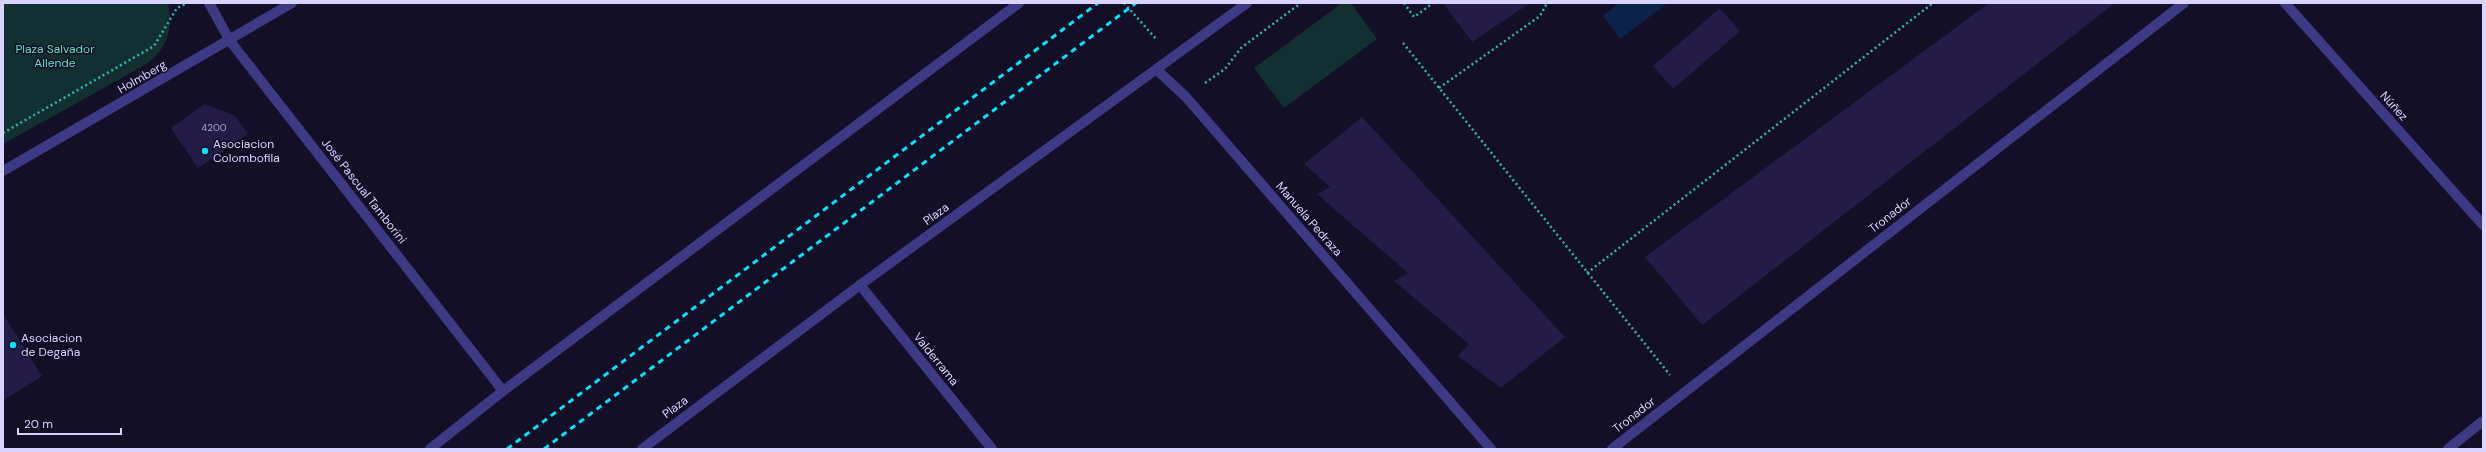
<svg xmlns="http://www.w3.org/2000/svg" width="2486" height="452" viewBox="0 0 2486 452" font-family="'DM Sans',sans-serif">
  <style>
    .green { fill: #12302f }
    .water { fill: #0c2248 }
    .building { fill: #241b47 }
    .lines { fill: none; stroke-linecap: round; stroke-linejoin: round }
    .path { stroke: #2fb8b0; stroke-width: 2.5; stroke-dasharray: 2 3; stroke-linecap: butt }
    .minor { stroke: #3d3a85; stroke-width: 10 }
    .rail { stroke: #00e5ff; stroke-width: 3; stroke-dasharray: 6 5; stroke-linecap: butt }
    .poi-dot { fill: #00e5ff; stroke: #130f26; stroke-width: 1.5 }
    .labels { text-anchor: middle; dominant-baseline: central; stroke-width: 3; stroke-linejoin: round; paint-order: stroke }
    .number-label { font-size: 10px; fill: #aca6d1 }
    .park-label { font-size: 12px; fill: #5fe0c0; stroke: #130f26 }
    .street-label { font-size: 12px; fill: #d9d4ff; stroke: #130f26 }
    .poi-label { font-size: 12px; fill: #d9d4ff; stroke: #130f26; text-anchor: start }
  </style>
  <rect width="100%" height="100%" fill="#130f26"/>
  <g class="green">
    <path d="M 3,3 L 168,3 C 173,31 168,47 145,65 L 3,144 Z"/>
    <path d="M 1342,3 L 1351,3 L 1377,39 L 1284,108 L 1254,68 Z"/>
  </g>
  <path class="water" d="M 1619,3 L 1668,3 L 1620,39 L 1603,16 Z"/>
  <g class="building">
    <path d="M 1443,3 L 1530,3 L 1472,42 Z"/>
    <path d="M 1989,3 L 2115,3 L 1702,325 L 1645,257 Z"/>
    <path d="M 1720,8 L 1740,31 L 1673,89 L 1653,66 Z"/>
    <path d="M 205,104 L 235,116 L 248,134 L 198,168 L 171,128 Z"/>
    <path d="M 1362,117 L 1565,337 L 1501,388 L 1458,356 L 1469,344 L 1394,281 L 1408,273 L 1317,194 L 1330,187 L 1304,164 Z"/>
    <path d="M 3,314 L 42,376 L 4,400 L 3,399 Z"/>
  </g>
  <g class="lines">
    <g class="path">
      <path d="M 1124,3 L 1157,40"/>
      <path d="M 1404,3 L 1414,17 L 1433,3"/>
      <path d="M 1403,43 L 1670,375"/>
      <path d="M 1205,83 L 1225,69 L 1241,48 L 1301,3"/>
      <path d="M 1439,88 L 1540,16 L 1547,3"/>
      <path d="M 3,133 L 154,46 L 177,8 L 186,4"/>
      <path d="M 1587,273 L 1933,3"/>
    </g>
    <g class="minor">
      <path d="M 209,3 L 230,41 L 503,391"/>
      <path d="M 2285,3 L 2483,225"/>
      <path d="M 1157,70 L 1186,97 L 1491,449"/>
      <path d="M 3,171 L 292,3"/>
      <path d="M 860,285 L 992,449"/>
      <path d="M 430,449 L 503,391 L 1019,3"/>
      <path d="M 642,449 L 860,285 L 1247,3"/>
      <path d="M 1612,449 L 2184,3"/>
      <path d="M 2448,449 L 2483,421"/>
    </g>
    <g class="rail">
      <path d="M 507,449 L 1098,3"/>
      <path d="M 544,449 L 1136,3"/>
    </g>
  </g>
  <g class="poi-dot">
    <circle cx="205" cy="151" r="4"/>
    <circle cx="13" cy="345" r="4"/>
  </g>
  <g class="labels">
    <g class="number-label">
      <text x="214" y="127">4200</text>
    </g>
    <g class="park-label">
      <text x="55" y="49">Plaza Salvador<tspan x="55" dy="14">Allende</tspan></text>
    </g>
    <g class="street-label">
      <text transform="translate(142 77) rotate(-30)">Holmberg</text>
      <text transform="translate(2394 106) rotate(48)">Núñez</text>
      <text transform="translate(364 191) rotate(52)">José Pascual Tamborini</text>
      <text transform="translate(936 214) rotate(-36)">Plaza</text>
      <text transform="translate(1890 215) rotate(-38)">Tronador</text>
      <text transform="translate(1309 219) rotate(49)">Manuela Pedraza</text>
      <text transform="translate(936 359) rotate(51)">Valderrama</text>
      <text transform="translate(675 407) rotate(-37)">Plaza</text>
      <text transform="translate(1634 415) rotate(-38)">Tronador</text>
    </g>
    <g class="poi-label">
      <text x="213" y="144">Asociacion<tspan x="213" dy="14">Colombofila</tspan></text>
      <text x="21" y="338">Asociacion<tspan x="21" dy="14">de Degaña</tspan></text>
    </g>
  </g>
  <rect width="2486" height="452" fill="none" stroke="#d9d4ff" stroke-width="8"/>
  <path d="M18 428v6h103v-6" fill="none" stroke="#d9d4ff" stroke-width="2"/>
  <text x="24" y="428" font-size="12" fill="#d9d4ff" stroke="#130f26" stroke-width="3" paint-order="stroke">20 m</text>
</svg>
